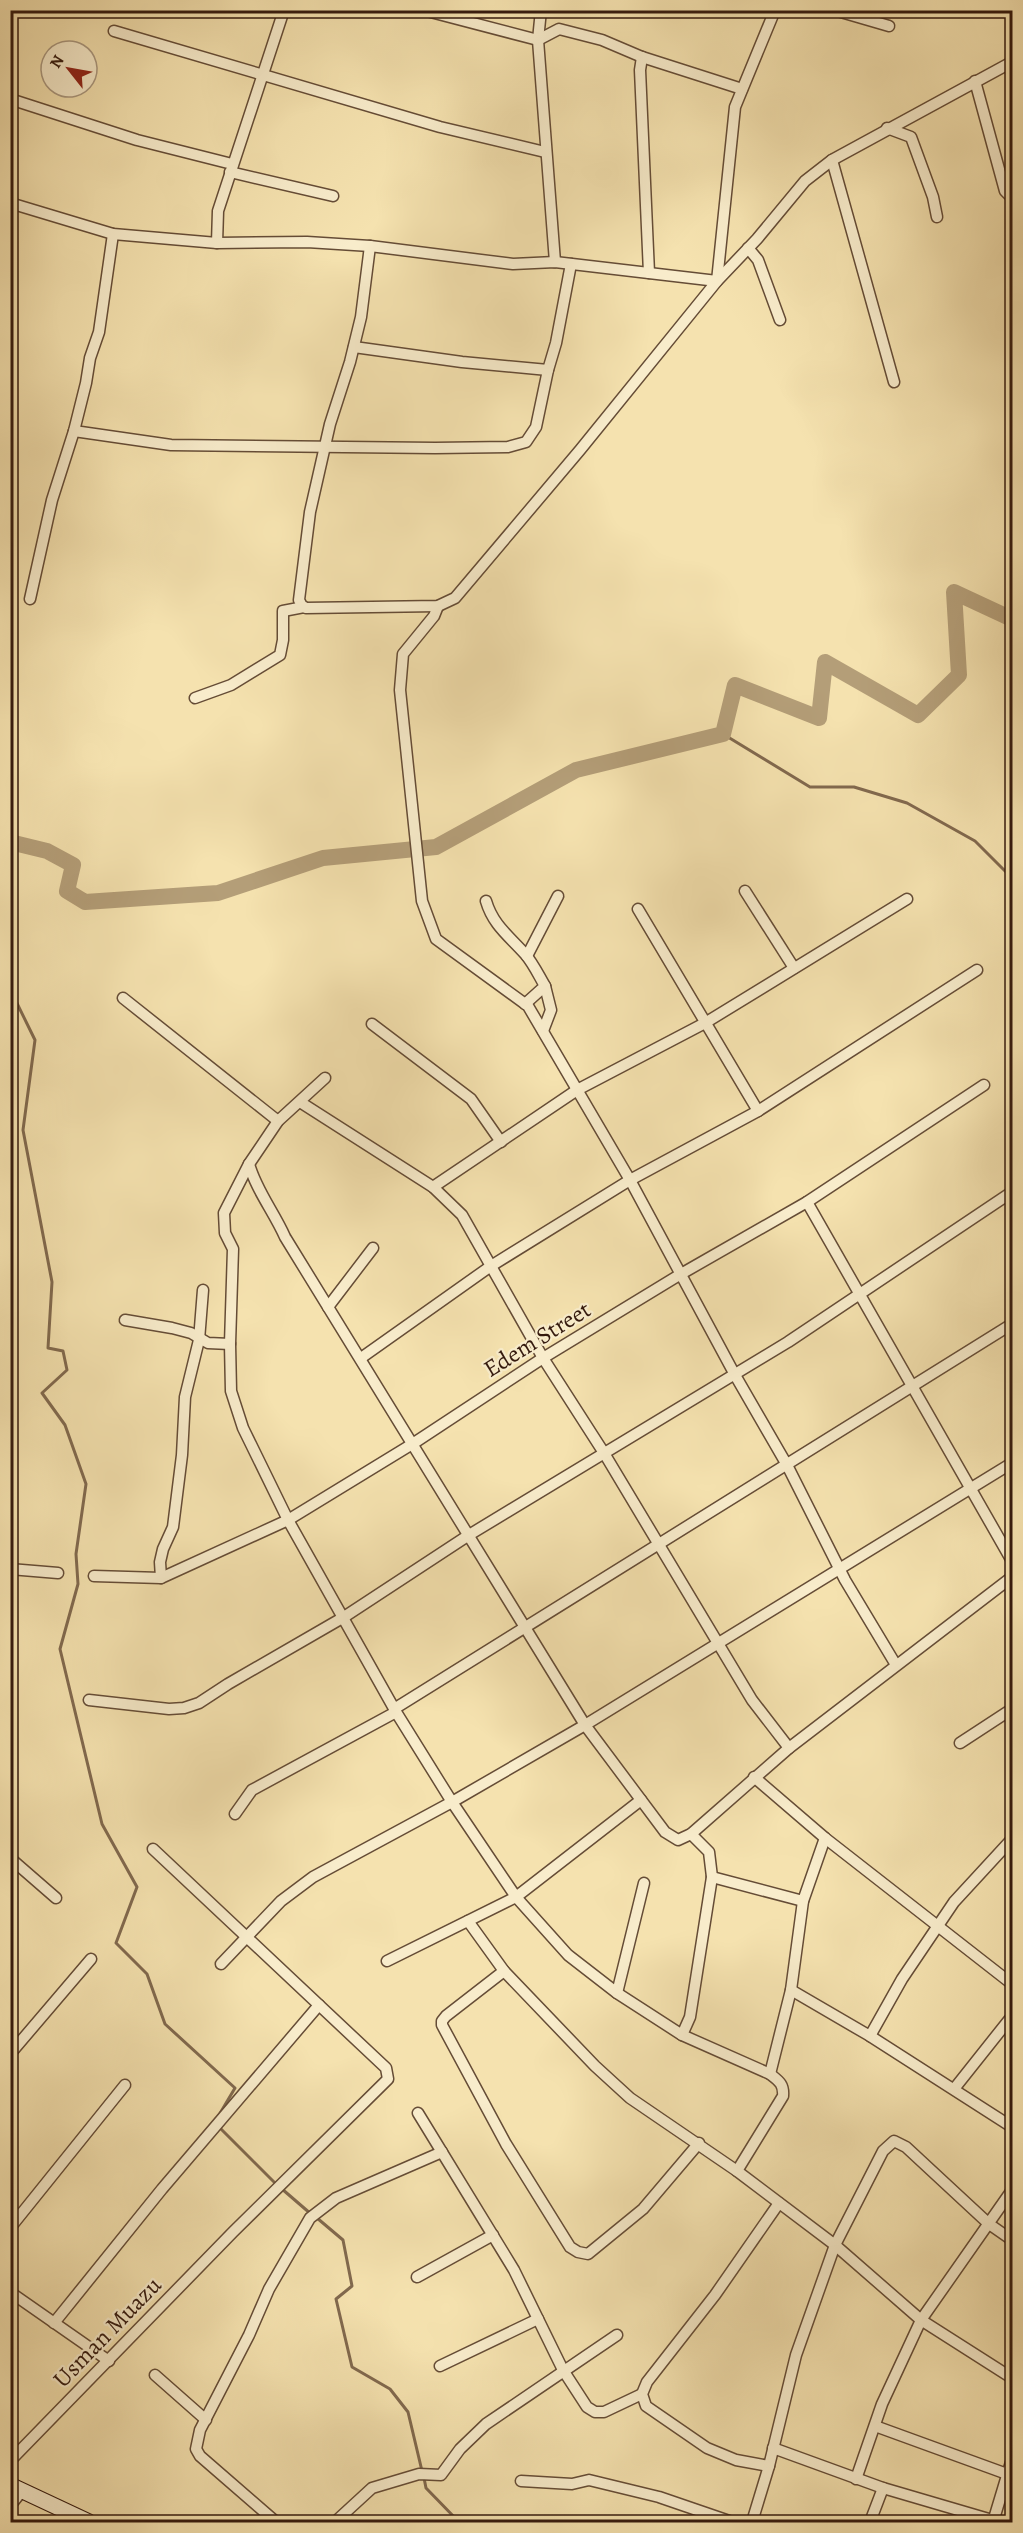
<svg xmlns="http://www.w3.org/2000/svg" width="1023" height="2533" viewBox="0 0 1023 2533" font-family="Alegreya,serif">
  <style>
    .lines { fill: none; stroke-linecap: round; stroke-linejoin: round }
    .stream { stroke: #81694e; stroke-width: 3 }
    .river { stroke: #b49e78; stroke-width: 16 }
    .street-casing { stroke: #654c36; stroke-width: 13 }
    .secondary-casing { stroke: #351a0e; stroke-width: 17 }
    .street { stroke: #f8eccb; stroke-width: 10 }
    .secondary { stroke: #f8eccb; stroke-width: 15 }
    .labels { text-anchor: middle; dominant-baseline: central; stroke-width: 4.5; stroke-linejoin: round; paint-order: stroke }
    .street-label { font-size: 24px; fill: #351a0e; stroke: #f8eccb }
  </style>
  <rect width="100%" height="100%" fill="#f5e2af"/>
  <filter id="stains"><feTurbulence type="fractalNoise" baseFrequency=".00333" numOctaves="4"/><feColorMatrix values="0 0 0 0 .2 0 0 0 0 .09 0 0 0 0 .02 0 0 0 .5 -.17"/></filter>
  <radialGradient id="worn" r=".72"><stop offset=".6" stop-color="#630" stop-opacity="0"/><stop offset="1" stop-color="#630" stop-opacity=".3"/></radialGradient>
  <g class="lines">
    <g class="stream">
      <path d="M 723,734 L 810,787 L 854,787 L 907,803 L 975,841 L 1012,878"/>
      <path d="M 10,989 L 35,1040 L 23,1130 L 52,1282 L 48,1348 L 63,1351 L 67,1370 L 42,1393 L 65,1425 L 86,1484 L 76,1554 L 78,1584 L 60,1649 L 102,1824 L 137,1887 L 116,1943 L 147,1974 L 165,2024 L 235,2088 L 219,2115"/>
      <path d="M 218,2126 L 277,2185"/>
      <path d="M 282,2189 L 311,2214"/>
      <path d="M 317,2218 L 343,2240 L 352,2286 L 336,2299 L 352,2367 L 390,2389 L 408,2412 L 422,2471"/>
      <path d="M 424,2478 L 426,2488 L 459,2522"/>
    </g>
    <path class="river" d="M 10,842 L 47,851 L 73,865 L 67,891 L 85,902 L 218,893 L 323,858 L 436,847 L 576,770 L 723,734 L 735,685 L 819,718 L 825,662 L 918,715 L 959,675 L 954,592 L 1012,619"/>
    <g class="street-casing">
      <g id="street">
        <path d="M 423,10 L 538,40 L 559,29 L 602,40 L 642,57 L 742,89"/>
        <path d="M 541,10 L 538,40 L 555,262"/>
        <path d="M 834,10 L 889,26"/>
        <path d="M 114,31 L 440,127 L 545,152"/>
        <path d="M 642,57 L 640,70 L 649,273"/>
        <path d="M 975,81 L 1005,191 L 1012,198"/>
        <path d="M 10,99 L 137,140 L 232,164"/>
        <path d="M 887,128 L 911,137 L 933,197 L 937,217"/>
        <path d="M 832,160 L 894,382"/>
        <path d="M 230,172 L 333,196"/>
        <path d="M 10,203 L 113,234 L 217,243 L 307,242 L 370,246 L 513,264 L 555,262 L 717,281 L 735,107 L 775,10"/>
        <path d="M 217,243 L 218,211 L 284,10"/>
        <path d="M 370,246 L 361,317 L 350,362 L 330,424 L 310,512 L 299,600 L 302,606 L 306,608 L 438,606 L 455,598 L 580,450 L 717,281 L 757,239 L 805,181 L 832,160 L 1012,62"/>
        <path d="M 748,248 L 758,260 L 780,320"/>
        <path d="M 354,347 L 462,362 L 548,370"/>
        <path d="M 74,431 L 171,445 L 435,448 L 508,447 L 526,442 L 536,427 L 548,370 L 556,343 L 571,264"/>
        <path d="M 30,599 L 52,500 L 74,431 L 86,383 L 90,358 L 99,332 L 113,234"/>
        <path d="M 438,606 L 434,616 L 403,654 L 400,690 L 422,901 L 436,939 L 528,1006 L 630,1180 L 735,1375 L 787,1465 L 845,1580 L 896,1665"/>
        <path d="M 195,698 L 231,685 L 280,655 L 283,640 L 283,611 L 304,607"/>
        <path d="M 745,891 L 794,968"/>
        <path d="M 486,901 C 493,925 509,936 525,954 C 533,963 539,976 545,986 L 525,1004"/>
        <path d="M 638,909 L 758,1111"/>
        <path d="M 527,956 L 558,896"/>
        <path d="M 123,998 L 278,1121"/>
        <path d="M 372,1024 L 471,1099 L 501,1142"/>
        <path d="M 543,1031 L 551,1010 L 545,986"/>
        <path d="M 325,1078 L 278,1121 L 249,1164 L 224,1213 L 225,1233 L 233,1249 L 230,1344 L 231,1391 L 243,1428 L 288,1520 L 396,1712 L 452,1802 L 516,1897 L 568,1955 L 617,1993 L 682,2035 L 770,2074 C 779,2081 784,2084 783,2096 L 737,2171"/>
        <path d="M 300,1102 L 433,1187 L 462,1215 L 543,1358 L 604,1453 L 752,1700 L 789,1748"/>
        <path d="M 249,1164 C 256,1190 274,1212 285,1237 L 585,1725 L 665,1832 L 678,1840 L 691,1834 L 789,1748 L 1012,1577"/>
        <path d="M 433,1187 L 577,1090 L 705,1023 L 907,899"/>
        <path d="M 807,1202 L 1012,1561"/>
        <path d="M 328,1307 L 373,1248"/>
        <path d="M 125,1320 L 172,1328 L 191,1333 L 208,1343 L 230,1344"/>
        <path d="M 361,1358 L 491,1266 L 630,1180 L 758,1111 L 977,970"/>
        <path d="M 10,1569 L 58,1573"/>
        <path d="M 94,1576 L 161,1578 L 288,1520 L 414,1443 L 543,1358 L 681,1274 L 807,1202 L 984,1085"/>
        <path d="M 161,1578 L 160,1562 L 163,1549 L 173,1527 L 182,1455 L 185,1397 L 199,1340 L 203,1290"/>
        <path d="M 89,1700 L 169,1709 L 184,1708 L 199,1703 L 228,1684 L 344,1617 L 469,1535 L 788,1342 L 1012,1192"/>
        <path d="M 394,1709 L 1012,1324"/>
        <path d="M 960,1743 L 1012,1709"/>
        <path d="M 754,1777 L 825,1838 L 1012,1984"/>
        <path d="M 235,1814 L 252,1790 L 396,1712"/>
        <path d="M 10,1858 L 56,1898"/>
        <path d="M 712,1877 L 803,1901"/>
        <path d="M 468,1921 L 504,1971 L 595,2066 L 630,2098 L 737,2171 L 835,2245 L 921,2320 L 1012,2378"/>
        <path d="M 387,1961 L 516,1897 L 641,1800"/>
        <path d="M 221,1964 L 281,1901 L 313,1877 L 452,1802 L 585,1725 L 1012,1463"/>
        <path d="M 504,1971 L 446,2016 L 442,2021 L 442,2025 L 506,2144 L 570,2247 L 578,2252 L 588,2254 L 643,2209 L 699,2143"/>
        <path d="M 791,1990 L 870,2036 L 1012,2127"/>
        <path d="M 617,1993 L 644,1883"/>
        <path d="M 682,2035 L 690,2017 L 712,1877 L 709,1852 L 691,1834"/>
        <path d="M 870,2036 L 902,1979 L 954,1902 L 1012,1839"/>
        <path d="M 10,2054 L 91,1959"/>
        <path d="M 770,2074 L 791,1990 L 803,1901 L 825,1838"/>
        <path d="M 954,2089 L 1012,2016"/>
        <path d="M 418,2113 L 514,2270 L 563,2370 L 587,2407 L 595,2412 L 604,2412 L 642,2394"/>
        <path d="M 10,2228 L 125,2085"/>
        <path d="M 417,2277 L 493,2235"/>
        <path d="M 10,2292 L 109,2361"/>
        <path d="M 54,2323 L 162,2189 L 319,2005"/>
        <path d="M 440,2366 L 538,2319"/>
        <path d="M 155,2375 L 206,2420"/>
        <path d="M 875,2426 L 1007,2474"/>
        <path d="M 773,2448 L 883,2488 L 999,2522"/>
        <path d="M 10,2461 L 233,2232 L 388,2079 L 386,2068 L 153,1849"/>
        <path d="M 769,2466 L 736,2460 L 707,2448 L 646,2406 L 642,2394 L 647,2382 L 715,2295 L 779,2203"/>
        <path d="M 856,2479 L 882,2404 L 921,2320 L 1012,2190"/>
        <path d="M 521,2481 L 572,2484 L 589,2480 L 659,2497 L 732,2522"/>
        <path d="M 10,2506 L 22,2491"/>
        <path d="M 276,2522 L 200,2456 L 196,2449 L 200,2430 L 249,2335 L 269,2289 L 310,2218 L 336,2198 L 442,2152"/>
        <path d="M 335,2522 L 372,2488 L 419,2474 L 441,2475 L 460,2449 L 486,2424 L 617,2335"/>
        <path d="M 752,2522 L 769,2466 L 796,2355 L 835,2245 L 883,2151 L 894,2141 L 906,2147 L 989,2224 L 1012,2240"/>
        <path d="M 870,2522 L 883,2488"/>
        <path d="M 993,2522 L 1012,2459"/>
      </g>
    </g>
    <g class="secondary-casing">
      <path id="secondary" d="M 10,2485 L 89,2522"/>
    </g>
    <use href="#street" class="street"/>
    <use href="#secondary" class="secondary"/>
  </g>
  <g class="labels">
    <g class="street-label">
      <text transform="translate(537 1339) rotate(-32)">Edem Street</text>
      <text transform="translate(107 2332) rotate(-46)">Usman Muazu</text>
    </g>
  </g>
  <rect width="1023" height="2533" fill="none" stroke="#f5e2af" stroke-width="36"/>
  <rect x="12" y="12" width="999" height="2509" fill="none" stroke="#351a0e" stroke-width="3"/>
  <rect x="18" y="18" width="987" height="2497" fill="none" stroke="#351a0e" stroke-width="1.5"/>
  <g transform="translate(69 69) rotate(301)"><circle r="28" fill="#f8eccb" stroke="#aa987f" stroke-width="1.5"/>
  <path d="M0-4.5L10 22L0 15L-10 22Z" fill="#8f2418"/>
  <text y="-9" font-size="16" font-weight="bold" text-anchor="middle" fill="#351a0e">N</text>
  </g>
  <rect width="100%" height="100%" filter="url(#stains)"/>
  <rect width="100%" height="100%" fill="url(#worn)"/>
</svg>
